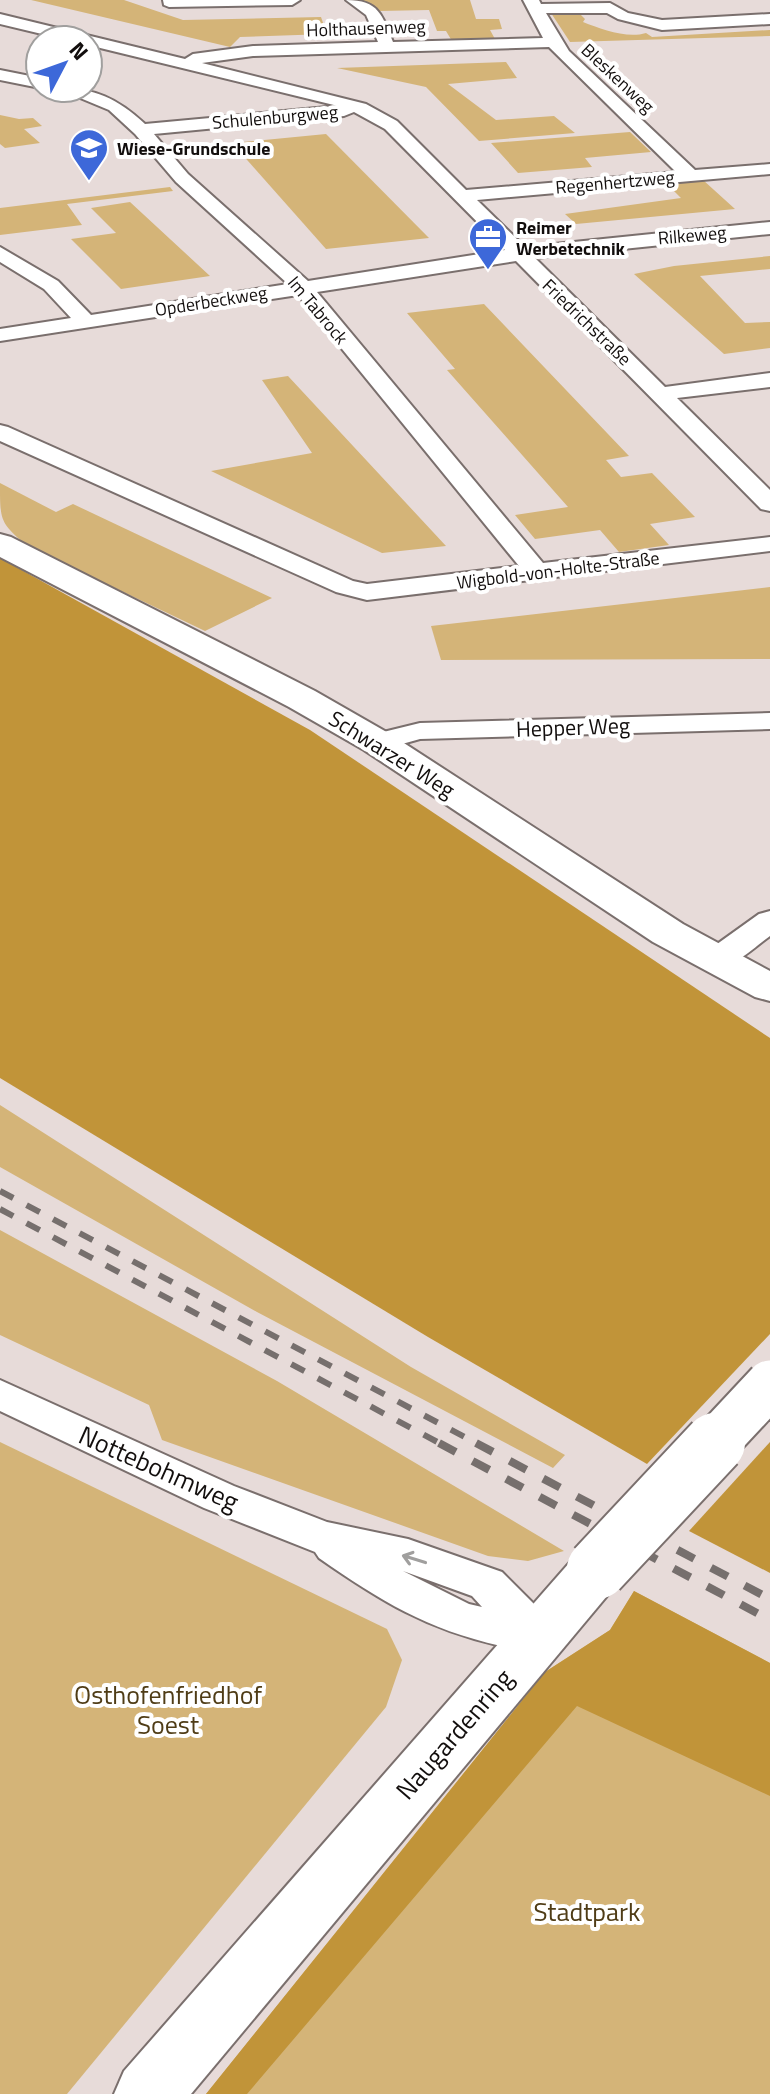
<svg xmlns="http://www.w3.org/2000/svg" width="770" height="2094" viewBox="0 0 770 2094" font-family="'Titillium Web',sans-serif">
  <style>
    .green { fill: #d4b478 }
    .forest { fill: #c19439 }
    .lines { fill: none; stroke-linecap: round; stroke-linejoin: round }
    .minor-casing { stroke: #7a6f6d; stroke-width: 4 }
    .tertiary-casing { stroke: #7a6f6d; stroke-width: 4 }
    .secondary-casing { stroke: #7a6f6d; stroke-width: 4 }
    .minor { fill: #fff; fill-rule: evenodd }
    .tertiary { fill: #fff; fill-rule: evenodd }
    .secondary { fill: #fff; fill-rule: evenodd }
    .rail-far1 { stroke: #766f6d; stroke-width: 6; stroke-dasharray: 15 15; stroke-linecap: butt }
    .rail { stroke: #766f6d; stroke-width: 8; stroke-dasharray: 19 19; stroke-linecap: butt }
    .secondary-bridge-far1-casing { stroke: #7a6f6d; stroke-width: 51; stroke-linecap: butt }
    .secondary-bridge-casing { stroke: #7a6f6d; stroke-width: 64; stroke-linecap: butt }
    .secondary-bridge-far1 { stroke: #fff; stroke-width: 47 }
    .secondary-bridge { stroke: #fff; stroke-width: 60 }
    .oneway { stroke: #a09f9e }
    .labels { text-anchor: middle; dominant-baseline: central; stroke-width: 8; stroke-linejoin: round; paint-order: stroke }
    .far-street-label { font-size: 18px; fill: #120e0d; stroke: #fff }
    .far-poi-label { font-size: 18px; font-weight: bold; fill: #120e0d; stroke: #fff; text-anchor: start }
    .street-label { font-size: 22px; fill: #120e0d; stroke: #fff }
    .near-street-label { font-size: 26px; fill: #120e0d; stroke: #fff }
    .near-park-label { font-size: 26px; fill: #4f3c16; stroke: #fff }
  </style>
  <rect width="100%" height="100%" fill="#e7dbd9"/>
  <g class="green">
    <path d="M 31,0 L 124,0 L 183,20 L 321,17 L 327,34 L 240,37 L 230,47 Z"/>
    <path d="M 360,0 L 470,0 L 476,19 L 499,19 L 502,29 L 490,30 L 495,39 L 452,41 L 446,31 L 437,31 L 429,10 L 379,11 Z"/>
    <path d="M 549,10 L 579,13 L 585,19 L 583,22 C 601,29 627,39 646,33 L 652,37 L 770,30 L 770,36 L 570,42 Z"/>
    <path d="M 506,62 L 517,78 L 448,84 L 496,120 L 554,116 L 575,133 L 479,141 L 426,87 L 337,68 Z"/>
    <path d="M 0,115 L 19,119 L 33,118 L 42,126 L 24,129 L 40,143 L 5,148 L 0,144 Z"/>
    <path d="M 630,132 L 651,152 L 585,158 L 592,167 L 518,173 L 491,143 Z"/>
    <path d="M 326,134 L 429,238 L 326,249 L 232,143 Z"/>
    <path d="M 703,180 L 735,209 L 576,224 L 565,214 L 681,198 L 666,183 Z"/>
    <path d="M 170,187 L 173,191 L 67,204 L 82,225 L 0,235 L 0,208 Z"/>
    <path d="M 130,202 L 210,276 L 121,289 L 71,239 L 116,233 L 91,208 Z"/>
    <path d="M 770,256 L 770,269 L 700,276 L 745,323 L 770,322 L 770,348 L 724,354 L 634,274 L 674,266 Z"/>
    <path d="M 484,304 L 629,456 L 606,460 L 621,477 L 652,473 L 695,517 L 650,524 L 669,545 L 619,552 L 600,530 L 535,539 L 515,515 L 568,507 L 447,370 L 455,369 L 407,313 Z"/>
    <path d="M 288,376 L 446,546 L 382,553 L 211,471 L 312,453 L 262,380 Z"/>
    <path d="M 0,483 L 56,512 L 73,504 L 272,598 L 205,631 L 27,546 C 0,522 0,522 0,483 Z"/>
    <path d="M 770,587 L 770,659 L 441,660 L 431,626 Z"/>
    <path d="M 0,1105 L 411,1367 L 565,1455 L 553,1468 L 257,1312 L 0,1167 Z"/>
    <path d="M 0,1230 L 277,1381 L 564,1551 L 528,1561 L 488,1556 L 162,1440 L 149,1405 L 0,1335 Z"/>
    <path d="M 0,1442 L 387,1629 L 402,1660 L 386,1707 L 67,2094 L 0,2094 Z"/>
    <path d="M 634,1591 L 770,1663 L 770,2094 L 206,2094 L 545,1672 L 610,1630 Z"/>
  </g>
  <g class="forest">
    <path d="M 0,558 L 310,730 L 770,1038 L 770,1334 L 647,1464 L 428,1337 L 0,1078 Z"/>
    <path d="M 770,1442 L 770,1573 L 689,1531 Z"/>
    <path d="M 634,1591 L 770,1663 L 770,1796 L 577,1706 L 247,2094 L 206,2094 L 545,1672 L 610,1630 Z"/>
  </g>
  <g class="lines">
    <g class="minor-casing">
      <g id="minor">
        <path d="M 163,0 L 300,0 L 292,5 L 169,7 L 164,5 Z"/>
        <path d="M 346,0 C 379,0 382,15 393,42 L 543,38 L 523,0 L 539,0 L 541,4 L 610,3 L 628,13 L 662,20 L 770,14 L 770,24 L 662,30 L 618,19 L 607,13 L 546,13 L 569,51 L 695,170 L 770,164 L 770,174 L 477,200 L 525,247 L 770,222 L 770,234 L 535,258 L 665,387 L 770,373 L 770,387 L 677,398 L 770,490 L 770,511 L 761,509 L 516,261 L 317,292 L 543,563 L 770,537 L 770,551 L 367,600 L 336,592 L 0,441 L 0,425 L 8,427 L 353,581 L 367,584 L 519,566 L 298,295 L 0,341 L 0,329 L 71,318 L 44,289 L 0,262 L 0,247 L 58,281 L 91,315 L 288,284 L 176,182 L 135,134 L 109,110 L 56,88 C 95,88 117,98 145,124 L 338,106 L 88,45 L 88,40 L 67,40 L 0,24 L 0,14 L 185,59 L 193,54 L 253,46 L 378,42 L 366,15 ZM 549,47 L 676,172 L 466,190 L 397,121 L 366,104 L 202,63 L 253,56 ZM 354,112 L 385,129 L 505,250 L 308,281 L 188,174 L 154,134 L 344,116 Z"/>
        <path d="M 0,70 L 40,78 L 40,88 L 0,80 Z"/>
        <path d="M 770,713 L 770,729 L 420,739 L 377,751 L 367,748 L 363,742 L 367,736 L 420,723 Z"/>
        <path d="M 770,911 L 770,936 C 750,950 731,972 706,966 L 701,959 L 706,952 L 759,914 Z"/>
        <path d="M 0,1380 L 234,1486 L 327,1522 L 408,1539 L 502,1572 L 555,1625 L 561,1637 L 555,1649 C 535,1656 520,1650 501,1646 C 426,1629 381,1601 319,1558 L 315,1552 L 204,1508 L 0,1411 ZM 403,1571 L 472,1596 L 482,1607 L 469,1604 Z"/>
      </g>
    </g>
    <g class="tertiary-casing">
      <path id="tertiary" d="M 0,534 L 11,537 L 315,691 L 390,734 L 683,924 L 770,971 L 770,1001 L 755,997 L 653,942 L 364,750 L 289,707 L 0,557 Z"/>
    </g>
    <g class="secondary-casing">
      <path id="secondary" d="M 597,1547 L 617,1554 L 625,1569 L 617,1584 L 191,2094 L 114,2094 L 124,2071 L 577,1554 Z"/>
    </g>
    <use href="#minor" class="minor"/>
    <use href="#tertiary" class="tertiary"/>
    <use href="#secondary" class="secondary"/>
    <g class="rail-far1">
      <path d="M 0,1191 L 480,1445"/>
      <path d="M 0,1209 L 443,1445"/>
    </g>
    <g class="rail">
      <path d="M 439,1443 L 770,1620"/>
      <path d="M 476,1443 L 770,1599"/>
    </g>
    <g class="secondary-bridge-far1-casing">
      <path id="secondary-bridge-far1" d="M 713,1445 L 770,1384"/>
    </g>
    <g class="secondary-bridge-casing">
      <path id="secondary-bridge" d="M 597,1569 L 715,1443"/>
    </g>
    <use href="#secondary-bridge-far1" class="secondary-bridge-far1"/>
    <use href="#secondary-bridge" class="secondary-bridge"/>
  </g>
  <defs><path id="oneway-shaft" d="M-6 0H5M1.5-3L5.5 0L1.5 3" fill="none" stroke-width="1.6" stroke-linecap="round" stroke-linejoin="round" transform="scale(2)"/></defs>
  <use class="oneway" href="#oneway-shaft" transform="translate(414 1559) rotate(-163)"/>
  <defs>
    <g id="school-pin" transform="scale(2)"><path d="M0 17L-7.5 6A9.5 9.5 0 1 1 7.5 6Z" fill="#3d68d9" stroke="#fff"/><path d="M0-5L7-2L0 1L-7-2ZM-4 1L0 2.5L4 1V4Q0 6-4 4Z" fill="#fff"/></g>
    <g id="office-pin" transform="scale(2)"><path d="M0 17L-7.5 6A9.5 9.5 0 1 1 7.5 6Z" fill="#3d68d9" stroke="#fff"/><path d="M-6-3h4V-5.5h4V-3h4V5H-6ZM-1-4.5V-3h2v-1.5ZM-6 0V1H6V0Z" fill="#fff"/></g>
  </defs>
  <g fill-rule="evenodd">
    <use href="#school-pin" x="89" y="148"/>
    <use href="#office-pin" x="488" y="237"/>
  </g>
  <g class="labels">
    <g class="far-street-label">
      <text transform="translate(366 28) rotate(-2)">Holthausenweg</text>
      <text transform="translate(618 78) rotate(43)">Bleskenweg</text>
      <text transform="translate(275 117) rotate(-5)">Schulenburgweg</text>
      <text transform="translate(615 182) rotate(-5)">Regenhertzweg</text>
      <text transform="translate(692 235) rotate(-5)">Rilkeweg</text>
      <text transform="translate(211 301) rotate(-9)">Opderbeckweg</text>
      <text transform="translate(318 310) rotate(50)">Im Tabrock</text>
      <text transform="translate(587 322) rotate(44)">Friedrichstraße</text>
      <text transform="translate(558 570) rotate(-7)">Wigbold-von-Holte-Straße</text>
    </g>
    <g class="far-poi-label">
      <text x="117" y="148">Wiese-Grundschule</text>
      <text x="516" y="227">Reimer<tspan x="516" dy="21">Werbetechnik</tspan></text>
    </g>
    <g class="street-label">
      <text transform="translate(573 727) rotate(-2)">Hepper Weg</text>
      <text transform="translate(392 754) rotate(32)">Schwarzer Weg</text>
    </g>
    <g class="near-street-label">
      <text transform="translate(159 1468) rotate(24)">Nottebohmweg</text>
      <text transform="translate(454 1734) rotate(-49)">Naugardenring</text>
    </g>
    <g class="near-park-label">
      <text x="168" y="1694">Osthofenfriedhof<tspan x="168" dy="30">Soest</tspan></text>
      <text x="587" y="1911">Stadtpark</text>
    </g>
  </g>
  <g transform="translate(64 64) rotate(49)"><circle r="38" fill="#ffffff" stroke="#a09f9e" stroke-width="2"/>
  <path d="M0-6L14 30L0 20L-14 30Z" fill="#3d68d9"/>
  <text y="-12" font-size="22" font-weight="bold" text-anchor="middle" fill="#120e0d">N</text>
  </g>
</svg>
